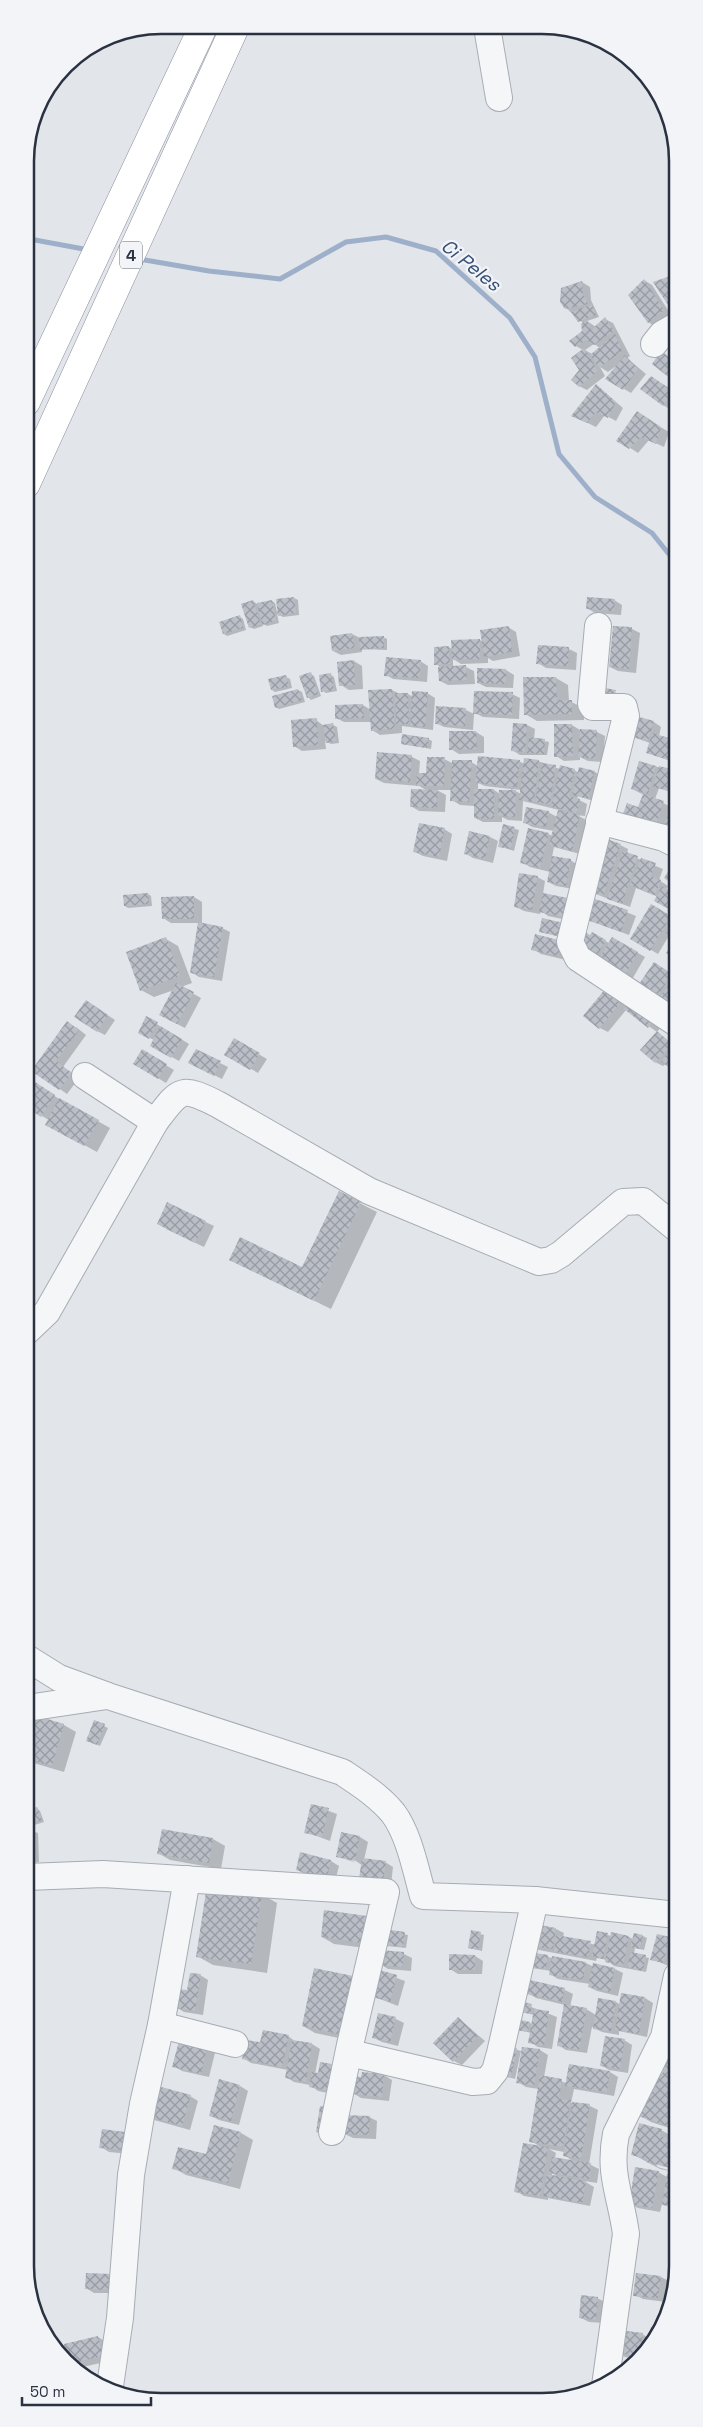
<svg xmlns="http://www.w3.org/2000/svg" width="703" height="2427" viewBox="0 0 703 2427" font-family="'Space Grotesk',sans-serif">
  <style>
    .shadow { fill: #0003; fill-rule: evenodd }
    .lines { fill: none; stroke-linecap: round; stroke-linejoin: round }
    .stream { stroke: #9eb0c9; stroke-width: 5 }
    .building { fill: url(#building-cross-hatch) }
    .minor-casing { stroke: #a7acb4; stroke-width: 28 }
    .highway-casing { stroke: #8a91a0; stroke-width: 29 }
    .minor { stroke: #f5f6f8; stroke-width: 26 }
    .highway { stroke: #fff; stroke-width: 28 }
    .labels { text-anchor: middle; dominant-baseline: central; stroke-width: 4.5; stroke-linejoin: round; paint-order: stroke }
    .shield { fill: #f2f4f7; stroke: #666c78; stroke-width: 1 }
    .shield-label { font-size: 16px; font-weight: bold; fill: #2a3242 }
    .water-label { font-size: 19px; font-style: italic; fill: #354e75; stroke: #f2f4f7 }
    .rim { fill: none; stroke: #2a3242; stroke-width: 2.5 }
  </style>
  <defs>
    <pattern id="building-cross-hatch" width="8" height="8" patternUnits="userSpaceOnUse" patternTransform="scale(1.25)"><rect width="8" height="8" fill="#b9bec7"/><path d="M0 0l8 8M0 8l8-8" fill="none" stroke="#979ba3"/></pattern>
  </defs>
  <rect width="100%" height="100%" fill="#e2e5ea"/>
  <g class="shadow">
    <path d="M 676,276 L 676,308 L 669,304 Z"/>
    <path d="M 644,280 L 652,285 L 671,315 L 656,327 L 648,322 Z"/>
    <path d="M 582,282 L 590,287 L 591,300 L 599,317 L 587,321 L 596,327 L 605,319 L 613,323 L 630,356 L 627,358 L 646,374 L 631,393 L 607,379 L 616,366 L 608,372 L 600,367 L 605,376 L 587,390 L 579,386 L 583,350 L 576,346 L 583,332 L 584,324 L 566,308 L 563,289 ZM 594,344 L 600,348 L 592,354 L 585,350 Z"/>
    <path d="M 659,382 L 676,393 L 676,403 L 671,410 L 663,405 Z"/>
    <path d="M 596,385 L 623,408 L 616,421 L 605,415 L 596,427 L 573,416 Z"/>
    <path d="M 637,413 L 669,432 L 664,447 L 649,440 L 638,453 L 618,440 Z"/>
    <path d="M 294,598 L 298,600 L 299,615 L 283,617 L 277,614 L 279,623 L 267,626 L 263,624 L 263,626 L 254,629 L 250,627 L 253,601 L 257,604 L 272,601 L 275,603 L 277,612 Z"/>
    <path d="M 614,600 L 622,605 L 621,615 L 595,613 L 587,608 Z"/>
    <path d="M 240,617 L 243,619 L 246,630 L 227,636 L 224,634 Z"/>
    <path d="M 508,627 L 516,632 L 520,656 L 493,661 L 488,658 L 488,663 L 461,664 L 453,659 L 453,667 L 466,667 L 474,671 L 475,684 L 448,685 L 440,681 L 439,666 L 435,664 L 449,647 L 453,650 L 480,640 L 483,642 Z"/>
    <path d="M 614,627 L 632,629 L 640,633 L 636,673 L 618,671 L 610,667 Z"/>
    <path d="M 352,634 L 360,638 L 383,637 L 387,639 L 387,650 L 362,649 L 362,652 L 341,655 L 333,651 Z"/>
    <path d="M 539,647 L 569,649 L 577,653 L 576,670 L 546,668 L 538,663 Z"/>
    <path d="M 354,661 L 362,666 L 363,689 L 349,690 L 341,685 Z"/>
    <path d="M 420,661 L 428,666 L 427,682 L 393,679 L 386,675 Z"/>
    <path d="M 506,670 L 514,675 L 513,688 L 486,687 L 478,683 Z"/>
    <path d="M 311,674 L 314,676 L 321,696 L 311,700 L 308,697 Z"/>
    <path d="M 331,675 L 334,677 L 337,691 L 326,693 L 323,691 Z"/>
    <path d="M 286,677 L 290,679 L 292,688 L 275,692 L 272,690 Z"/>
    <path d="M 556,678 L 568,685 L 569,701 L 584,708 L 584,720 L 537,721 L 525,714 L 524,679 Z"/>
    <path d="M 298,690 L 302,692 L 305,702 L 279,709 L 276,707 Z"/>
    <path d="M 392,690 L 400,694 L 408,694 L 413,697 L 427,693 L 435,698 L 433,730 L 402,726 L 402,733 L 380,735 L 372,730 L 371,722 L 344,722 L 336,718 L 363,705 L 371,710 Z"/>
    <path d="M 512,694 L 520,698 L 519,719 L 483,717 L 475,713 Z"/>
    <path d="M 437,707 L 466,710 L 474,714 L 473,730 L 444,727 L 436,723 Z"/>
    <path d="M 316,720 L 324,726 L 333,725 L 337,727 L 339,743 L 331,744 L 325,741 L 326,749 L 302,751 L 294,746 Z"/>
    <path d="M 654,722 L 661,727 L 659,736 L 676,741 L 676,763 L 648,753 L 650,743 L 627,735 Z"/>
    <path d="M 514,724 L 527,725 L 535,729 L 534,739 L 549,742 L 547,755 L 520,755 L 512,750 Z"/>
    <path d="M 572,725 L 580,730 L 597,732 L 605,736 L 603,762 L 588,761 L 580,757 L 580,760 L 564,761 L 556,756 Z"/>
    <path d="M 476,732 L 484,737 L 484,753 L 459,754 L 451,749 L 450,733 Z"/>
    <path d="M 428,739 L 432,741 L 431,749 L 402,744 Z"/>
    <path d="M 379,754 L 412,757 L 420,761 L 419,774 L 428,774 L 444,759 L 454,764 L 471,762 L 478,766 L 519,761 L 524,764 L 538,761 L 560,769 L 574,770 L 579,773 L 595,772 L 603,777 L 596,802 L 578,796 L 577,799 L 587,804 L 585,816 L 577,815 L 588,821 L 580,854 L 554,847 L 552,857 L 570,860 L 578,865 L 573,889 L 556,886 L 548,882 L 550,872 L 530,867 L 522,862 L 548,834 L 553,836 L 554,831 L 532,827 L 524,822 L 548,812 L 557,817 L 559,810 L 523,801 L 522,821 L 508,820 L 502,817 L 502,822 L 483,822 L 475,818 L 475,806 L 460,805 L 452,800 L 452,790 L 437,790 L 446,795 L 445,812 L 419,811 L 411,806 L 426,790 L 419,786 L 384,783 L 376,779 ZM 478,783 L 485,786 L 511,789 L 511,791 L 500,794 L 494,790 L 478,790 ZM 512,789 L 521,790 L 521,794 Z"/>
    <path d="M 640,762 L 676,772 L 676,794 L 659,788 L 655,799 L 671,807 L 669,812 L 676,815 L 676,831 L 661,837 L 639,808 L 644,795 L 632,789 Z"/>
    <path d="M 504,826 L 519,830 L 514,851 L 499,846 Z"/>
    <path d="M 444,829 L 452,834 L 447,861 L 423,856 L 415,852 Z"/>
    <path d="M 470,832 L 490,837 L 498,841 L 493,863 L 473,858 L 465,853 Z"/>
    <path d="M 620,845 L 628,849 L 627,854 L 663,869 L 659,880 L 668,886 L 666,890 L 676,896 L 676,912 L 656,900 L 658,897 L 636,888 L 630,907 L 593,893 Z"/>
    <path d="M 537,877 L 545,881 L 543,894 L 572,921 L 548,916 L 541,911 L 540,914 L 524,911 L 516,907 Z"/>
    <path d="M 148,894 L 151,896 L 152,906 L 128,908 L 125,906 Z"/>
    <path d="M 194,897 L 202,902 L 202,924 L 222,928 L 230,932 L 222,981 L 199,977 L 191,972 L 199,923 L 171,923 L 163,918 Z"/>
    <path d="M 596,900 L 636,916 L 629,935 L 589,920 Z"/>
    <path d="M 652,906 L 676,920 L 676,938 L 670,934 L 658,954 L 632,939 Z"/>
    <path d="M 593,934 L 609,943 L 612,938 L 645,957 L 630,983 L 597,964 L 591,937 Z"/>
    <path d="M 166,939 L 178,946 L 192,983 L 181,987 L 201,998 L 185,1028 L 169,1020 L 174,990 L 154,997 L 141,990 Z"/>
    <path d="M 561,942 L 566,960 L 541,954 L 533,949 Z"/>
    <path d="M 663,968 L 676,977 L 676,1013 L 655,999 Z"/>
    <path d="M 607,990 L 665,1022 L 657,1032 L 676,1047 L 676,1072 L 666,1064 L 663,1066 L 655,1062 L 657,1032 L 626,1010 L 608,1032 L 600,1028 Z"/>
    <path d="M 94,1006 L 115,1020 L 105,1035 L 97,1031 Z"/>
    <path d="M 147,1018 L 189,1044 L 179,1061 L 151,1045 L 154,1040 L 139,1033 Z"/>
    <path d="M 76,1027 L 86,1035 L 63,1067 L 79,1078 L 67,1094 L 33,1070 Z"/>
    <path d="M 234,1040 L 267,1059 L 258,1073 L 226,1054 Z"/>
    <path d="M 142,1051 L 174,1070 L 166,1083 L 135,1064 Z"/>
    <path d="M 220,1063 L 228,1067 L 222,1079 L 196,1066 Z"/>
    <path d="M 34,1082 L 62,1101 L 110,1128 L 97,1152 L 46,1124 L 49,1120 L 42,1116 Z"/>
    <path d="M 340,1193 L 377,1212 L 331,1309 L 231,1260 L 303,1269 Z"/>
    <path d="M 168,1204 L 214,1226 L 204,1247 L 166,1229 Z"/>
    <path d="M 64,1725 L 76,1732 L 64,1772 L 27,1761 L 27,1731 Z"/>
    <path d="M 104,1726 L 108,1728 L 100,1746 L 91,1742 Z"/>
    <path d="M 312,1805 L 337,1814 L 330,1841 L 306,1832 Z"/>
    <path d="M 37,1808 L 40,1811 L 44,1822 L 31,1826 L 27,1824 Z"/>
    <path d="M 27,1829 L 38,1833 L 39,1862 L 27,1863 Z"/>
    <path d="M 163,1830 L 213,1839 L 225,1846 L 221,1869 L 170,1860 L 158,1853 Z"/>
    <path d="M 342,1833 L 360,1837 L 368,1842 L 364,1860 L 385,1862 L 393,1867 L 391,1885 L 350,1857 L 348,1859 L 356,1863 L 337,1856 Z"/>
    <path d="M 331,1861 L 339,1866 L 335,1882 L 305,1874 L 297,1870 Z"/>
    <path d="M 261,1894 L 277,1903 L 267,1973 L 213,1965 L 197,1956 Z"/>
    <path d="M 535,1925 L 556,1929 L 564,1933 L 563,1937 L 596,1945 L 598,1932 L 611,1936 L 629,1937 L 633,1939 L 635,1934 L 643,1936 L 647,1938 L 644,1950 L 635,1948 L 634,1954 L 649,1958 L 646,1972 L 614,1966 L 607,1960 L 597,1958 L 596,1961 L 539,1950 L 531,1945 Z"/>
    <path d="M 385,1931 L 408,1935 L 406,1948 L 387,1946 L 382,1951 L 404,1954 L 412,1958 L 411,1971 L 388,1969 L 380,1964 L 381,1950 L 334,1944 L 322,1937 Z"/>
    <path d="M 472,1932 L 484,1935 L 482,1951 L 469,1948 Z"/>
    <path d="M 669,1938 L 677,1943 L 671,1967 L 652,1959 Z"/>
    <path d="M 475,1956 L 483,1961 L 482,1974 L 458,1974 L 450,1969 Z"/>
    <path d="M 547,1956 L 553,1959 L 586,1963 L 594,1967 L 594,1964 L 615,1969 L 623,1973 L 618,1996 L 597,1991 L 589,1987 L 590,1984 L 558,1979 L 550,1974 L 551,1971 L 532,1968 Z"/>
    <path d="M 377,1971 L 405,1981 L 398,2006 L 370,1995 Z"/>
    <path d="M 200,1975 L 208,1980 L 203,2015 L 184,2012 L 176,2007 Z"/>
    <path d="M 531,1982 L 565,1990 L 573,1994 L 570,2007 L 586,2009 L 596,2015 L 616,2002 L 621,2005 L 623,1995 L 645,1998 L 653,2003 L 647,2037 L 619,2031 L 619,2035 L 602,2032 L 592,2027 L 587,2053 L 566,2050 L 558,2045 L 565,2005 L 536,1998 L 528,1993 Z"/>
    <path d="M 370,1985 L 358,2042 L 315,2033 L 303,2026 Z"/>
    <path d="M 521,2003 L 557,2017 L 552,2049 L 538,2047 L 530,2042 L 531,2033 L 516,2029 L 530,2023 L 533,2025 L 534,2015 L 522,2012 Z"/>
    <path d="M 379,2015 L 396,2019 L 404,2023 L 398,2046 L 382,2042 L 374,2038 Z"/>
    <path d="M 458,2018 L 485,2041 L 462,2065 L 454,2061 Z"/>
    <path d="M 288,2036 L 296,2042 L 312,2044 L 320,2049 L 315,2074 L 319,2075 L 331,2066 L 339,2070 L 343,2096 L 318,2091 L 310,2085 L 294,2082 L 286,2077 L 288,2070 L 251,2063 L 243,2058 L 261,2044 Z"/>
    <path d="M 624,2040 L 632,2045 L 628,2073 L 609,2070 L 601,2065 Z"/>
    <path d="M 509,2047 L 521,2051 L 515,2079 L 503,2075 Z"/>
    <path d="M 523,2048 L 540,2050 L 548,2055 L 544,2077 L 567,2083 L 570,2066 L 610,2072 L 618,2077 L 614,2096 L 574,2089 L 571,2103 L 590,2106 L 598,2110 L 589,2164 L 599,2169 L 597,2183 L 584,2181 L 594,2187 L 590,2206 L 548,2198 L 548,2200 L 524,2196 L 516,2191 L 541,2147 L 531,2141 L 539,2089 L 526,2087 L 518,2082 ZM 549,2149 L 564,2152 L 564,2155 L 574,2162 L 555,2158 L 556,2153 ZM 552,2173 L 560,2178 L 552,2176 Z"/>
    <path d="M 207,2049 L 215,2053 L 209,2077 L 182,2071 L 174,2066 Z"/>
    <path d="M 671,2050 L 677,2053 L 678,2131 L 651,2122 L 639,2115 L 663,2075 Z"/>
    <path d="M 363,2073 L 384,2075 L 392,2080 L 389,2101 L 361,2098 L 353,2093 Z"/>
    <path d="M 240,2086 L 248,2091 L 239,2125 L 219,2120 L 211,2116 Z"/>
    <path d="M 190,2096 L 198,2101 L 190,2130 L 154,2120 L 146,2115 Z"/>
    <path d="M 369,2117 L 377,2121 L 376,2139 L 353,2138 L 345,2134 Z"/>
    <path d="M 661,2130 L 674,2137 L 655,2163 L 658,2167 L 678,2173 L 660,2169 L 632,2154 Z"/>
    <path d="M 241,2133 L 253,2140 L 240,2189 L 186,2175 L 174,2168 L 207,2155 Z"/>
    <path d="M 132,2138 L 130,2154 L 109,2152 L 101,2147 Z"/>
    <path d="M 658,2172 L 667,2177 L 678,2177 L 678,2210 L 662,2204 L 660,2212 L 638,2208 L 630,2204 Z"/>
    <path d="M 87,2275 L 118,2293 L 94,2293 L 86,2288 Z"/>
    <path d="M 661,2277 L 669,2281 L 666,2302 L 643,2299 L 635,2295 Z"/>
    <path d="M 597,2298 L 605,2302 L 604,2323 L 589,2322 L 581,2318 Z"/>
    <path d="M 660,2331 L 640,2359 L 625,2357 L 617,2353 L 642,2334 L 649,2338 Z"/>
    <path d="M 98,2337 L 106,2342 L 110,2361 L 78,2368 L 70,2363 Z"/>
    <path d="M 56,2346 L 63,2350 L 66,2363 L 65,2362 Z"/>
  </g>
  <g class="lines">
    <g class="stream">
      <path d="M 25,242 L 35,240 L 89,250"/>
      <path d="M 139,259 L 209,271 L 280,279 L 346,242 L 386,237 L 436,251 L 510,318 L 535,357 L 559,454 L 595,497 L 652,533 L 676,563"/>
    </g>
  </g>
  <g class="building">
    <path d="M 676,274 L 676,299 L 668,305 L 653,282 Z"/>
    <path d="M 644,279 L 664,310 L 648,323 L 628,295 Z"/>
    <path d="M 582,281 L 583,295 L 588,304 L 565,309 L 560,302 L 561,288 Z"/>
    <path d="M 592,304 L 596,315 L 578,322 L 571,312 Z"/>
    <path d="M 605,317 L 614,331 L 594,345 L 586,340 L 575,347 L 569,341 L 582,331 L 581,324 L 587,320 L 591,330 Z"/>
    <path d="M 615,334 L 622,351 L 599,368 L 590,355 Z"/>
    <path d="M 676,344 L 676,359 L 668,354 Z"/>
    <path d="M 584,348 L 598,371 L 579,387 L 571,380 L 579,370 L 571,358 Z"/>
    <path d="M 661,351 L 676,362 L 676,383 L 652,364 Z"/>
    <path d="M 625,355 L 638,369 L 623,390 L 605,379 Z"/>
    <path d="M 651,376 L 673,391 L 663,406 L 640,389 Z"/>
    <path d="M 596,384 L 616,402 L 608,418 L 596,412 L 587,423 L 571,416 Z"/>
    <path d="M 637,411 L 661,427 L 656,444 L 641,437 L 629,449 L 616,441 Z"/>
    <path d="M 294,597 L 296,613 L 278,616 L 276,599 Z"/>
    <path d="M 587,597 L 615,599 L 614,611 L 586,609 Z"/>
    <path d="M 253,600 L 261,624 L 249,628 L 241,604 Z"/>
    <path d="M 272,600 L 276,621 L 262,625 L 257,603 Z"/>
    <path d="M 240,615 L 243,628 L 223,634 L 219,622 Z"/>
    <path d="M 509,626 L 512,652 L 484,657 L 480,630 Z"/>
    <path d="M 613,626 L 632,627 L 629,669 L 609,667 Z"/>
    <path d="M 352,633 L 355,648 L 332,651 L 330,636 Z"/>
    <path d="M 384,636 L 384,648 L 360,650 L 359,637 Z"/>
    <path d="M 480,639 L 480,659 L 452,660 L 451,640 Z"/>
    <path d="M 538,645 L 569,647 L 568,666 L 536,664 Z"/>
    <path d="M 449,646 L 450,664 L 434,665 L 434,647 Z"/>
    <path d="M 386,657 L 421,660 L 419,678 L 384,676 Z"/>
    <path d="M 354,660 L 355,685 L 339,686 L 337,662 Z"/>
    <path d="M 466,665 L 467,680 L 439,681 L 438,667 Z"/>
    <path d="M 477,668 L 506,669 L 506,684 L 477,683 Z"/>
    <path d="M 311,672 L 318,694 L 307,698 L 299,676 Z"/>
    <path d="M 331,673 L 334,690 L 321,692 L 319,675 Z"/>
    <path d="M 286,675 L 289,687 L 271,690 L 268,679 Z"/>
    <path d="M 523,677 L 556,677 L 557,700 L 572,700 L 572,714 L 524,715 Z"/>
    <path d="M 599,687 L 616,690 L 614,699 L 597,695 Z"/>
    <path d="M 298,689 L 302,700 L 275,708 L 272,696 Z"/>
    <path d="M 392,689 L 395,729 L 371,731 L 368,690 Z"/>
    <path d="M 412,691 L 428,692 L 425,727 L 410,726 Z"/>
    <path d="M 474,691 L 513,692 L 512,715 L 473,714 Z"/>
    <path d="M 395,693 L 408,693 L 409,724 L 396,724 Z"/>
    <path d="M 363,704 L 364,718 L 335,719 L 335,705 Z"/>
    <path d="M 436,706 L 466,708 L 465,726 L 435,724 Z"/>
    <path d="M 632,715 L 654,721 L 648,741 L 626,735 Z"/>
    <path d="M 317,718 L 318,745 L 293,747 L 291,720 Z"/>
    <path d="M 333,723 L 336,741 L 326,743 L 323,725 Z"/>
    <path d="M 513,723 L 527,724 L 525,752 L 511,751 Z"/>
    <path d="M 554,724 L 572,724 L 573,756 L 554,757 Z"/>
    <path d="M 580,729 L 597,730 L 595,759 L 578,757 Z"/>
    <path d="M 449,731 L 476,731 L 477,749 L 449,750 Z"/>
    <path d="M 652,733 L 676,740 L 675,762 L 646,753 Z"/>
    <path d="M 402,734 L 429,738 L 427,748 L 401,744 Z"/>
    <path d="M 529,737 L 545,739 L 544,754 L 527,753 Z"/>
    <path d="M 377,752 L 412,755 L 410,782 L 375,779 Z"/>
    <path d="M 478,756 L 520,760 L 517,787 L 475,783 Z"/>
    <path d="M 427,757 L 445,757 L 444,786 L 416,786 L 417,773 L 426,773 Z"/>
    <path d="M 524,758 L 539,760 L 534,802 L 519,800 Z"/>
    <path d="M 452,760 L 472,760 L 469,802 L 450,801 Z"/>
    <path d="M 639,761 L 656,766 L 648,794 L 631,789 Z"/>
    <path d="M 542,763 L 556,765 L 550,804 L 535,802 Z"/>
    <path d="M 560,765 L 575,769 L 569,796 L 580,799 L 577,813 L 551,807 Z"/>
    <path d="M 659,766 L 675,770 L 669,791 L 653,787 Z"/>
    <path d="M 579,767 L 595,771 L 588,799 L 572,795 Z"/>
    <path d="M 411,789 L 438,790 L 437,808 L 410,807 Z"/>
    <path d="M 474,789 L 494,789 L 494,819 L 474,818 Z"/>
    <path d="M 499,790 L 516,790 L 515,817 L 498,816 Z"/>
    <path d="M 643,794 L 664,801 L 653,833 L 620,822 L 627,803 L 638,807 Z"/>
    <path d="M 526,807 L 549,811 L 546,827 L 523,823 Z"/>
    <path d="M 558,810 L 580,815 L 572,851 L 549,845 Z"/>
    <path d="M 670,811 L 676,814 L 676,831 L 663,826 Z"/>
    <path d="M 419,823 L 445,828 L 439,857 L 413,852 Z"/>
    <path d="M 503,824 L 515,827 L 511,849 L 498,847 Z"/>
    <path d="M 528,828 L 549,833 L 540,868 L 520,863 Z"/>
    <path d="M 469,831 L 490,836 L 485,859 L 464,854 Z"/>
    <path d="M 601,837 L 621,844 L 603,896 L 583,889 Z"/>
    <path d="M 623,851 L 638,856 L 622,904 L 607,899 Z"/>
    <path d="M 552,856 L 571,859 L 566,886 L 547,882 Z"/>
    <path d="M 641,858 L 656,863 L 651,876 L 661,880 L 655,895 L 630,885 Z"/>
    <path d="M 676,860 L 676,887 L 664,878 Z"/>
    <path d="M 519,873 L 538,876 L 532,910 L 514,907 Z"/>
    <path d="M 662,886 L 676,895 L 676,907 L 674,912 L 654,901 Z"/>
    <path d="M 148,893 L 149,904 L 124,906 L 123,895 Z"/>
    <path d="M 543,893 L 568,898 L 564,917 L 539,912 Z"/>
    <path d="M 194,896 L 194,919 L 162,919 L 161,897 Z"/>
    <path d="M 595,899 L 628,910 L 621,932 L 587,920 Z"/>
    <path d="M 651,904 L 671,916 L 650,951 L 630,939 Z"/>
    <path d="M 542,918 L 564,923 L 561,937 L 539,932 Z"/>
    <path d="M 675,921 L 676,922 L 676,960 L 666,953 L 675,939 L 666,933 Z"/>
    <path d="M 198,922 L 223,927 L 214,977 L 190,973 Z"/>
    <path d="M 583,931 L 590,935 L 592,932 L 606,940 L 593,963 L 579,955 Z"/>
    <path d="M 535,934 L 562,941 L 558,956 L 531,950 Z"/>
    <path d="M 166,937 L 180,976 L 140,991 L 126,952 Z"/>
    <path d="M 612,937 L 638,952 L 622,980 L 596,964 Z"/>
    <path d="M 654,962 L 672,974 L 655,1000 L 637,987 Z"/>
    <path d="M 676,975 L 676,1009 L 657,1001 Z"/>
    <path d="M 176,983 L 194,992 L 177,1024 L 159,1015 Z"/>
    <path d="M 606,988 L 622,1001 L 599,1029 L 583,1016 Z"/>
    <path d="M 633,997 L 658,1017 L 648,1028 L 624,1009 Z"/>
    <path d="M 86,1000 L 108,1015 L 97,1032 L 74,1017 Z"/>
    <path d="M 146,1016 L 158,1022 L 149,1039 L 138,1033 Z"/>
    <path d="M 67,1021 L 79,1030 L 56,1061 L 72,1073 L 59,1090 L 31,1071 Z"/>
    <path d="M 160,1026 L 182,1039 L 171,1058 L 150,1046 Z"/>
    <path d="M 657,1031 L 672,1044 L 655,1063 L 640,1050 Z"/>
    <path d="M 234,1038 L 260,1053 L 250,1070 L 224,1055 Z"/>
    <path d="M 674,1045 L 676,1048 L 676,1066 L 673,1071 L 661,1061 Z"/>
    <path d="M 142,1049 L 167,1064 L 158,1079 L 133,1064 Z"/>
    <path d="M 196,1049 L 221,1061 L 214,1076 L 188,1063 Z"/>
    <path d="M 26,1076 L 55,1095 L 41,1117 L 26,1107 Z"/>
    <path d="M 59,1098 L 99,1120 L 84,1146 L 45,1125 Z"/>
    <path d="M 339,1191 L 361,1202 L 314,1301 L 229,1260 L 240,1237 L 302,1267 Z"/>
    <path d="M 167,1202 L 206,1221 L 195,1243 L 157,1224 Z"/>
    <path d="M 31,1714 L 64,1724 L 52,1766 L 27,1759 L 27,1729 Z"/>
    <path d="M 94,1720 L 105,1724 L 97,1745 L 86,1741 Z"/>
    <path d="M 311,1804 L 329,1808 L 322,1837 L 304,1833 Z"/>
    <path d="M 37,1807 L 42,1820 L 27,1825 L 27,1811 Z"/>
    <path d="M 27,1827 L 30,1827 L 31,1858 L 27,1859 Z"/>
    <path d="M 162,1829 L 213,1838 L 209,1863 L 157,1854 Z"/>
    <path d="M 341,1832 L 360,1836 L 355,1861 L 336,1857 Z"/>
    <path d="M 300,1852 L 331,1860 L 327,1878 L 296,1870 Z"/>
    <path d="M 362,1858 L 386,1861 L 383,1881 L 359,1879 Z"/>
    <path d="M 207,1885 L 262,1893 L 251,1964 L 196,1957 Z"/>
    <path d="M 324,1910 L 374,1917 L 370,1944 L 321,1937 Z"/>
    <path d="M 534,1924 L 556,1928 L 553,1949 L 530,1946 Z"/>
    <path d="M 384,1929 L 405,1932 L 403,1947 L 382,1944 Z"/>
    <path d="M 471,1930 L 481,1932 L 478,1950 L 468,1948 Z"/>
    <path d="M 597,1931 L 608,1933 L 603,1959 L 592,1956 Z"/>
    <path d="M 611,1932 L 629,1936 L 623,1966 L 605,1962 Z"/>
    <path d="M 634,1933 L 643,1935 L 640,1949 L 630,1947 Z"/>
    <path d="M 657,1934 L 670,1937 L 663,1963 L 650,1960 Z"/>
    <path d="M 556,1935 L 591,1941 L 588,1957 L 554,1952 Z"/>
    <path d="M 380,1950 L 404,1952 L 403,1967 L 378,1965 Z"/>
    <path d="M 529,1952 L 548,1955 L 546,1969 L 527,1967 Z"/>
    <path d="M 631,1952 L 646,1955 L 643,1971 L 627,1967 Z"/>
    <path d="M 449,1954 L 475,1955 L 475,1970 L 449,1970 Z"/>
    <path d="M 552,1956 L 586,1962 L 583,1980 L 549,1975 Z"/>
    <path d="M 593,1963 L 615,1968 L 610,1992 L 588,1987 Z"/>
    <path d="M 314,1968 L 358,1977 L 346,2036 L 302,2026 Z"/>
    <path d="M 376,1969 L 397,1975 L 390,2002 L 369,1996 Z"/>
    <path d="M 190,1973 L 201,1974 L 195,2011 L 175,2008 L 177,1989 L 187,1990 Z"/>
    <path d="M 530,1980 L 565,1988 L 562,2002 L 526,1994 Z"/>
    <path d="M 621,1993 L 645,1997 L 639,2034 L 615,2030 Z"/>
    <path d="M 598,1998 L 616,2001 L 611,2031 L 593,2029 Z"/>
    <path d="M 520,2001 L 532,2004 L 530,2014 L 517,2011 Z"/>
    <path d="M 564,2004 L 587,2008 L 579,2050 L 557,2046 Z"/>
    <path d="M 534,2009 L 549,2011 L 544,2046 L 528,2043 Z"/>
    <path d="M 378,2013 L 396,2017 L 390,2042 L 372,2038 Z"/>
    <path d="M 458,2017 L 478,2036 L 453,2062 L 433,2043 Z"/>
    <path d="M 517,2019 L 530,2022 L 528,2032 L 514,2030 Z"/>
    <path d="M 263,2030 L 289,2035 L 282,2067 L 242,2059 L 246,2040 L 260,2042 Z"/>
    <path d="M 605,2036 L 625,2039 L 620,2069 L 600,2066 Z"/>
    <path d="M 292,2040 L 312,2043 L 306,2082 L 285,2078 Z"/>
    <path d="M 179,2041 L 207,2048 L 201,2074 L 172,2067 Z"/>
    <path d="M 508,2046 L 517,2048 L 511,2078 L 502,2076 Z"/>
    <path d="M 522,2047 L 540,2049 L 534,2086 L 516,2083 Z"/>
    <path d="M 670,2049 L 677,2051 L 678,2098 L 668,2126 L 638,2116 L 653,2070 L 662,2074 Z"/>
    <path d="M 320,2062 L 332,2064 L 330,2076 L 337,2077 L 335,2092 L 309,2087 L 312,2072 L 318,2073 Z"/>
    <path d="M 569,2064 L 610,2071 L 607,2092 L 565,2086 Z"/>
    <path d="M 362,2072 L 384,2074 L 382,2097 L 352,2094 L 354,2076 L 361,2077 Z"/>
    <path d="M 540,2075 L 562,2079 L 559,2099 L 571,2100 L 563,2147 L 529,2142 Z"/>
    <path d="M 219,2079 L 240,2085 L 231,2121 L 209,2116 Z"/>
    <path d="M 154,2085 L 191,2095 L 182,2126 L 145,2116 Z"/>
    <path d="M 572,2102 L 590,2104 L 581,2159 L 563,2156 Z"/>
    <path d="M 320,2106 L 330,2107 L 326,2134 L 316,2132 Z"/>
    <path d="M 344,2115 L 370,2116 L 369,2135 L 343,2134 Z"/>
    <path d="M 639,2123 L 662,2129 L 660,2136 L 678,2141 L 678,2170 L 646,2162 L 647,2159 L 631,2155 Z"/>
    <path d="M 214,2125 L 241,2132 L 228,2183 L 172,2169 L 178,2147 L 206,2154 Z"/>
    <path d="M 102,2129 L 125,2132 L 123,2150 L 99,2148 Z"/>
    <path d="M 523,2143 L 548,2147 L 540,2196 L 514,2192 Z"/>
    <path d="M 552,2157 L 591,2163 L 589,2179 L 549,2173 Z"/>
    <path d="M 635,2167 L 659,2171 L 652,2208 L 629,2204 Z"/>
    <path d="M 547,2174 L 586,2181 L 582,2203 L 543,2196 Z"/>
    <path d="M 667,2174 L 678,2176 L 678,2207 L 662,2205 Z"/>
    <path d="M 86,2273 L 111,2274 L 110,2290 L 85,2289 Z"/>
    <path d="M 636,2273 L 661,2276 L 658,2298 L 633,2296 Z"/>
    <path d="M 581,2295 L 598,2297 L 596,2320 L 579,2318 Z"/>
    <path d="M 651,2327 L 661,2330 L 647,2352 L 645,2351 Z"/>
    <path d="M 619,2330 L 643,2333 L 639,2356 L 616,2353 Z"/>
    <path d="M 98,2336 L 103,2356 L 68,2364 L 64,2344 Z"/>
  </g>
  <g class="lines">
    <g class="minor-casing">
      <g id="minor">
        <path d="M 487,27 L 499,98"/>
        <path d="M 654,344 L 662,334 L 676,326"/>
        <path d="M 598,626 L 591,704 L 593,707 L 624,707 L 626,716 L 570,942 L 578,958 L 676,1023"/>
        <path d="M 599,821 L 664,838 L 676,844"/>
        <path d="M 85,1076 L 155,1122"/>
        <path d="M 27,1331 L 47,1312 L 155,1122 C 180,1089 180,1085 219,1105 L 369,1191 L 539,1262 L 551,1260 L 561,1254 L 623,1202 L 643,1201 L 677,1229"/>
        <path d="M 27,1658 L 59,1678 L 108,1696 L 342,1772 C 360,1784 379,1796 393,1813 C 409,1834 416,1871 423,1896 L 535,1900 L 677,1915"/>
        <path d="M 27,1708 L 107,1696"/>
        <path d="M 27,1877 L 103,1874 L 386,1892 L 350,2045 L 332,2132"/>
        <path d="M 161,2025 L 235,2044"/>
        <path d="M 350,2053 L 473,2082 L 487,2081 L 495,2071 L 500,2053 L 535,1900"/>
        <path d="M 110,2386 L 120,2318 L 131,2175 L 143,2104 L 161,2025 L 187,1879"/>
        <path d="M 605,2386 L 626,2234 C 621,2196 608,2174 616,2134 L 664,2037 L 677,1976"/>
      </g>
    </g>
    <g class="highway-casing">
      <g id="highway">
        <path d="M 26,402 L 204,25"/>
        <path d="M 26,484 L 236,25"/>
      </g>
    </g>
    <use href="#minor" class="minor"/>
    <use href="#highway" class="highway"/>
  </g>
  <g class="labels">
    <rect class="shield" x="120" y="241.5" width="22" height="27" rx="4"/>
    <g class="shield-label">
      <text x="131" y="255">4</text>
    </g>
    <g class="water-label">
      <text transform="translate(471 265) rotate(39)">Ci Peles</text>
    </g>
  </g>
  <path d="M0 0H703V2427H0ZM161 34H542A127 127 0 0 1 669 161V2266A127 127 0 0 1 542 2393H161A127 127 0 0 1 34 2266V161A127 127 0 0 1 161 34Z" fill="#f2f4f7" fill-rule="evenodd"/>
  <path class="rim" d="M161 34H542A127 127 0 0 1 669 161V2266A127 127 0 0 1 542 2393H161A127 127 0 0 1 34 2266V161A127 127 0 0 1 161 34Z"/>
  <path d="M22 2397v8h129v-8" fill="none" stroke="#2a3242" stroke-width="2.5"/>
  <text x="30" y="2397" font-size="15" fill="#2a3242" stroke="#f2f4f7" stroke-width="4" paint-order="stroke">50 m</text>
</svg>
